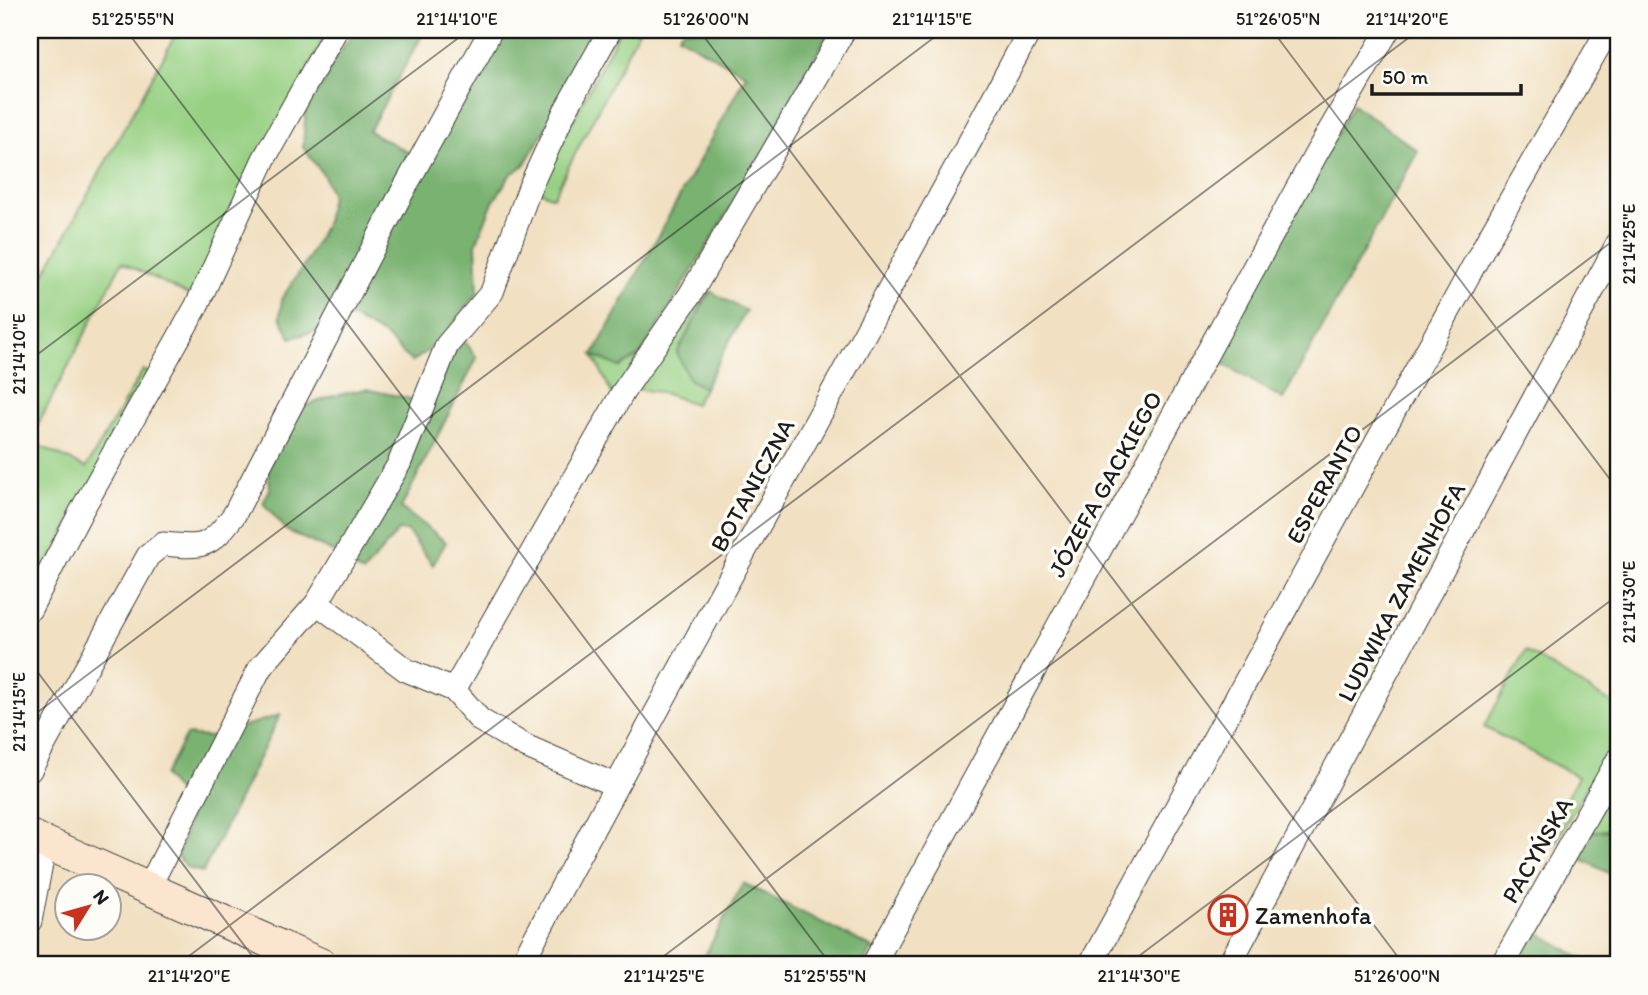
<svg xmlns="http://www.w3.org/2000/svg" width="1648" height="995" viewBox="0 0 1648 995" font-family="Itim,sans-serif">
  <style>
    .green { fill: #97d083; stroke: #5a7650; stroke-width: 2 }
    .forest { fill: #79b271; stroke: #4a6746; stroke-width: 2 }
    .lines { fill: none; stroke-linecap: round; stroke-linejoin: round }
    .street-casing { stroke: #3c3935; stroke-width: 25 }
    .secondary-casing { stroke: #3c3935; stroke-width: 34 }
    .street { stroke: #fff; stroke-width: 23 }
    .secondary { stroke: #fbe5cf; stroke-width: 32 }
    .ticks { fill: none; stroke: #1c1c1c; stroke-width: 2; stroke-opacity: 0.45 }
    .labels { text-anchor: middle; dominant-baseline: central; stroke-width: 7; stroke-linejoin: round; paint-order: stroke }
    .street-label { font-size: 24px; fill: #1c1c1c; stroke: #fdfcf7 }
    .poi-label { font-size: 24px; fill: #1c1c1c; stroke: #fdfcf7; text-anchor: start }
    .neatline { fill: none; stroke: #1c1c1c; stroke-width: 2.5 }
    .ticks-label { font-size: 18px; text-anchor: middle; fill: #1c1c1c }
  </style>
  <rect width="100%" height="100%" fill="#fdfcf7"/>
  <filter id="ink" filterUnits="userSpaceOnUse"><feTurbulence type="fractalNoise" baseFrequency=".0143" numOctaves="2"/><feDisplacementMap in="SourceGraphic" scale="14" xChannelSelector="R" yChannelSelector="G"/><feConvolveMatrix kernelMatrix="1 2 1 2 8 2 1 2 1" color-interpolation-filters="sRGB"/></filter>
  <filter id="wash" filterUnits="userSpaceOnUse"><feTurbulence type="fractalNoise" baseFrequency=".00686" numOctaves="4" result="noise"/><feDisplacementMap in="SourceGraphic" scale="28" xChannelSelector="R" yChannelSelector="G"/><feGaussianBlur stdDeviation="1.57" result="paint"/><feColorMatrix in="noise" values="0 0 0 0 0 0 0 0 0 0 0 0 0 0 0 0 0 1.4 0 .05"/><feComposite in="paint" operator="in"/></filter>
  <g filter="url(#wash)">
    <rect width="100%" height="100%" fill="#f1e0c1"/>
    <g class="green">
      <path d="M 178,30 L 328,30 L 194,298 L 122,262 L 30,440 L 30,300 Z"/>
      <path d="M 620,30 L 639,30 L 553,197 L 541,192 L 538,187 Z"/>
      <path d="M 710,291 L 677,353 L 689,379 L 704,388 L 695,404 L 660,392 L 641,390 L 636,385 L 676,337 Z"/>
      <path d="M 641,354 L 613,396 L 593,355 L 620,367 Z"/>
      <path d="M 143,370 L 151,374 L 30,597 L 30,441 L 86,468 Z"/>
      <path d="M 1526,651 L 1618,707 L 1618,732 L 1554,845 L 1544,839 L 1578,777 L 1484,727 Z"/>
      <path d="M 1618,775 L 1618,829 L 1588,832 Z"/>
    </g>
    <g class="forest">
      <path d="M 367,30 L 425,30 L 369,131 L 411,154 L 499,30 L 620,30 L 571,86 L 524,165 L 510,175 L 492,204 L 476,244 L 478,293 L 437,344 L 412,362 L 384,335 L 351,317 L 329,318 L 319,330 L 291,338 L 280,317 L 282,298 L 305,264 L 326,223 L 331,195 L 324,176 L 303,147 L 306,106 L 324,83 L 335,58 L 355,32 Z"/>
      <path d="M 682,30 L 830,30 L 754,170 L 641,354 L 620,367 L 593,355 L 746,75 L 678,36 Z"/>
      <path d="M 1353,104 L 1418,151 L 1283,399 L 1213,358 Z"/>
      <path d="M 710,291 L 746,311 L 704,388 L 689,379 L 677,353 Z"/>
      <path d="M 464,340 L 477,358 L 401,508 L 446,542 L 433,565 L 407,531 L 398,531 L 363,573 L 333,552 L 287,531 L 263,503 L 270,489 L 268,467 L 276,447 L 305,406 L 333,396 L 366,389 L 407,398 L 429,405 L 448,361 Z"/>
      <path d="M 280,715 L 203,872 L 187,868 L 177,856 L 190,817 L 178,792 L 164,776 L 186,735 L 209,737 Z"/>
      <path d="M 1618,829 L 1618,878 L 1572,854 L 1588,832 Z"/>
      <path d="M 743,883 L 873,948 L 863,965 L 700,965 Z"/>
      <path d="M 1531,928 L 1593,965 L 1510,965 Z"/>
    </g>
  </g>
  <g filter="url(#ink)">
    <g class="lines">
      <g class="street-casing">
        <g id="street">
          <path d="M 317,603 L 406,670 L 454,690 L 480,720 L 525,746 L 615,785"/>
          <path d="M 30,609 L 84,506 L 196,307 L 264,159 L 336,30"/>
          <path d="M 454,690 L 623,392 L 690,295 L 844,30"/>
          <path d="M 30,770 L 148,556 L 163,544 C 204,548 209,548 234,515 L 399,198 L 491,30"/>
          <path d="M 148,889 L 260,668 L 317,603 L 399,464 L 447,345 L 492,292 L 530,187 L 565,111 L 610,30"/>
          <path d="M 30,921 L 45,843"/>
          <path d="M 521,965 C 685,651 863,343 1030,30"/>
          <path d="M 873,965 L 1316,154 L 1388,30"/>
          <path d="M 1090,965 L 1491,234 L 1608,30"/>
          <path d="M 1229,965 L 1618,243"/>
          <path d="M 1502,965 L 1618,760"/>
        </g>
      </g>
      <g class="secondary-casing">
        <path id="secondary" d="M 30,836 L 322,965"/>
      </g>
      <use href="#street" class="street"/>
      <use href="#secondary" class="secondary"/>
    </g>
  </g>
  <path class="ticks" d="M 126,30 L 831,965M 699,30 L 1404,965M 1272,30 L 1618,490M 30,360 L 469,30M 30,662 L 259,965M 30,718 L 944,30M 177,965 L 1419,30M 652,965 L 1618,237M 1127,965 L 1618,595M 1602,965 L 1618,953"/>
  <defs>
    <g id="building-ring" transform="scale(2.0125)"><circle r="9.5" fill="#fdfcf7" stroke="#c8321e" stroke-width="1.5"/><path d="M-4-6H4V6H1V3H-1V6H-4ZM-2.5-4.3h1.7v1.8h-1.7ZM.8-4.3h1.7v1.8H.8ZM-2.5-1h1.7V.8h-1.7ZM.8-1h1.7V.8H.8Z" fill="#c8321e"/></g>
  </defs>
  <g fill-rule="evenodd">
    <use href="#building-ring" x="1228" y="915"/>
  </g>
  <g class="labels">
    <g class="street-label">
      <text transform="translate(1105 484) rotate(-61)">JÓZEFA GACKIEGO</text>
      <text transform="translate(1324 484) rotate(-61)">ESPERANTO</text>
      <text transform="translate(752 485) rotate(-61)">BOTANICZNA</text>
      <text transform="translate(1401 592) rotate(-62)">LUDWIKA ZAMENHOFA</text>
      <text transform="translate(1537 850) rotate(-60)">PACYŃSKA</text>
    </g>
    <g class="poi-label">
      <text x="1255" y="915">Zamenhofa</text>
    </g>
  </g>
  <rect width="1648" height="995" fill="none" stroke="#fdfcf7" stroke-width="77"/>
  <g transform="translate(88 907) rotate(53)"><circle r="33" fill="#fdfcf7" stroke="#a3a29f" stroke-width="2"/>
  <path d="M0-5L12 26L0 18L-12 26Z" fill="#c8321e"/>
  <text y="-10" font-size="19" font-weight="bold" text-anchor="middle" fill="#1c1c1c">N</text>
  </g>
  <path d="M1372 84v10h149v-10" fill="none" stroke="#1c1c1c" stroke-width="3.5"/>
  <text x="1382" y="84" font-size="21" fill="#1c1c1c" stroke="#fdfcf7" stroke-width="5" paint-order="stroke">50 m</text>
  <rect x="38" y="38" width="1572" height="918" class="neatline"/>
  <g class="ticks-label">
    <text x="133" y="25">51°25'55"N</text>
    <text x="457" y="25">21°14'10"E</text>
    <text x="706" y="25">51°26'00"N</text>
    <text x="932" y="25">21°14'15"E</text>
    <text x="1278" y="25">51°26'05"N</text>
    <text x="1407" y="25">21°14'20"E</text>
    <text transform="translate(1629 244) rotate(-90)" y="6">21°14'25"E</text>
    <text transform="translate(19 354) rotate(-90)" y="6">21°14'10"E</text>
    <text transform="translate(1629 602) rotate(-90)" y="6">21°14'30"E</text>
    <text transform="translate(19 712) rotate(-90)" y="6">21°14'15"E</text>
    <text x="189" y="982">21°14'20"E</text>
    <text x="664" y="982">21°14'25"E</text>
    <text x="825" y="982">51°25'55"N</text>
    <text x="1139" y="982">21°14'30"E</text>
    <text x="1397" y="982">51°26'00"N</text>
  </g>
</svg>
